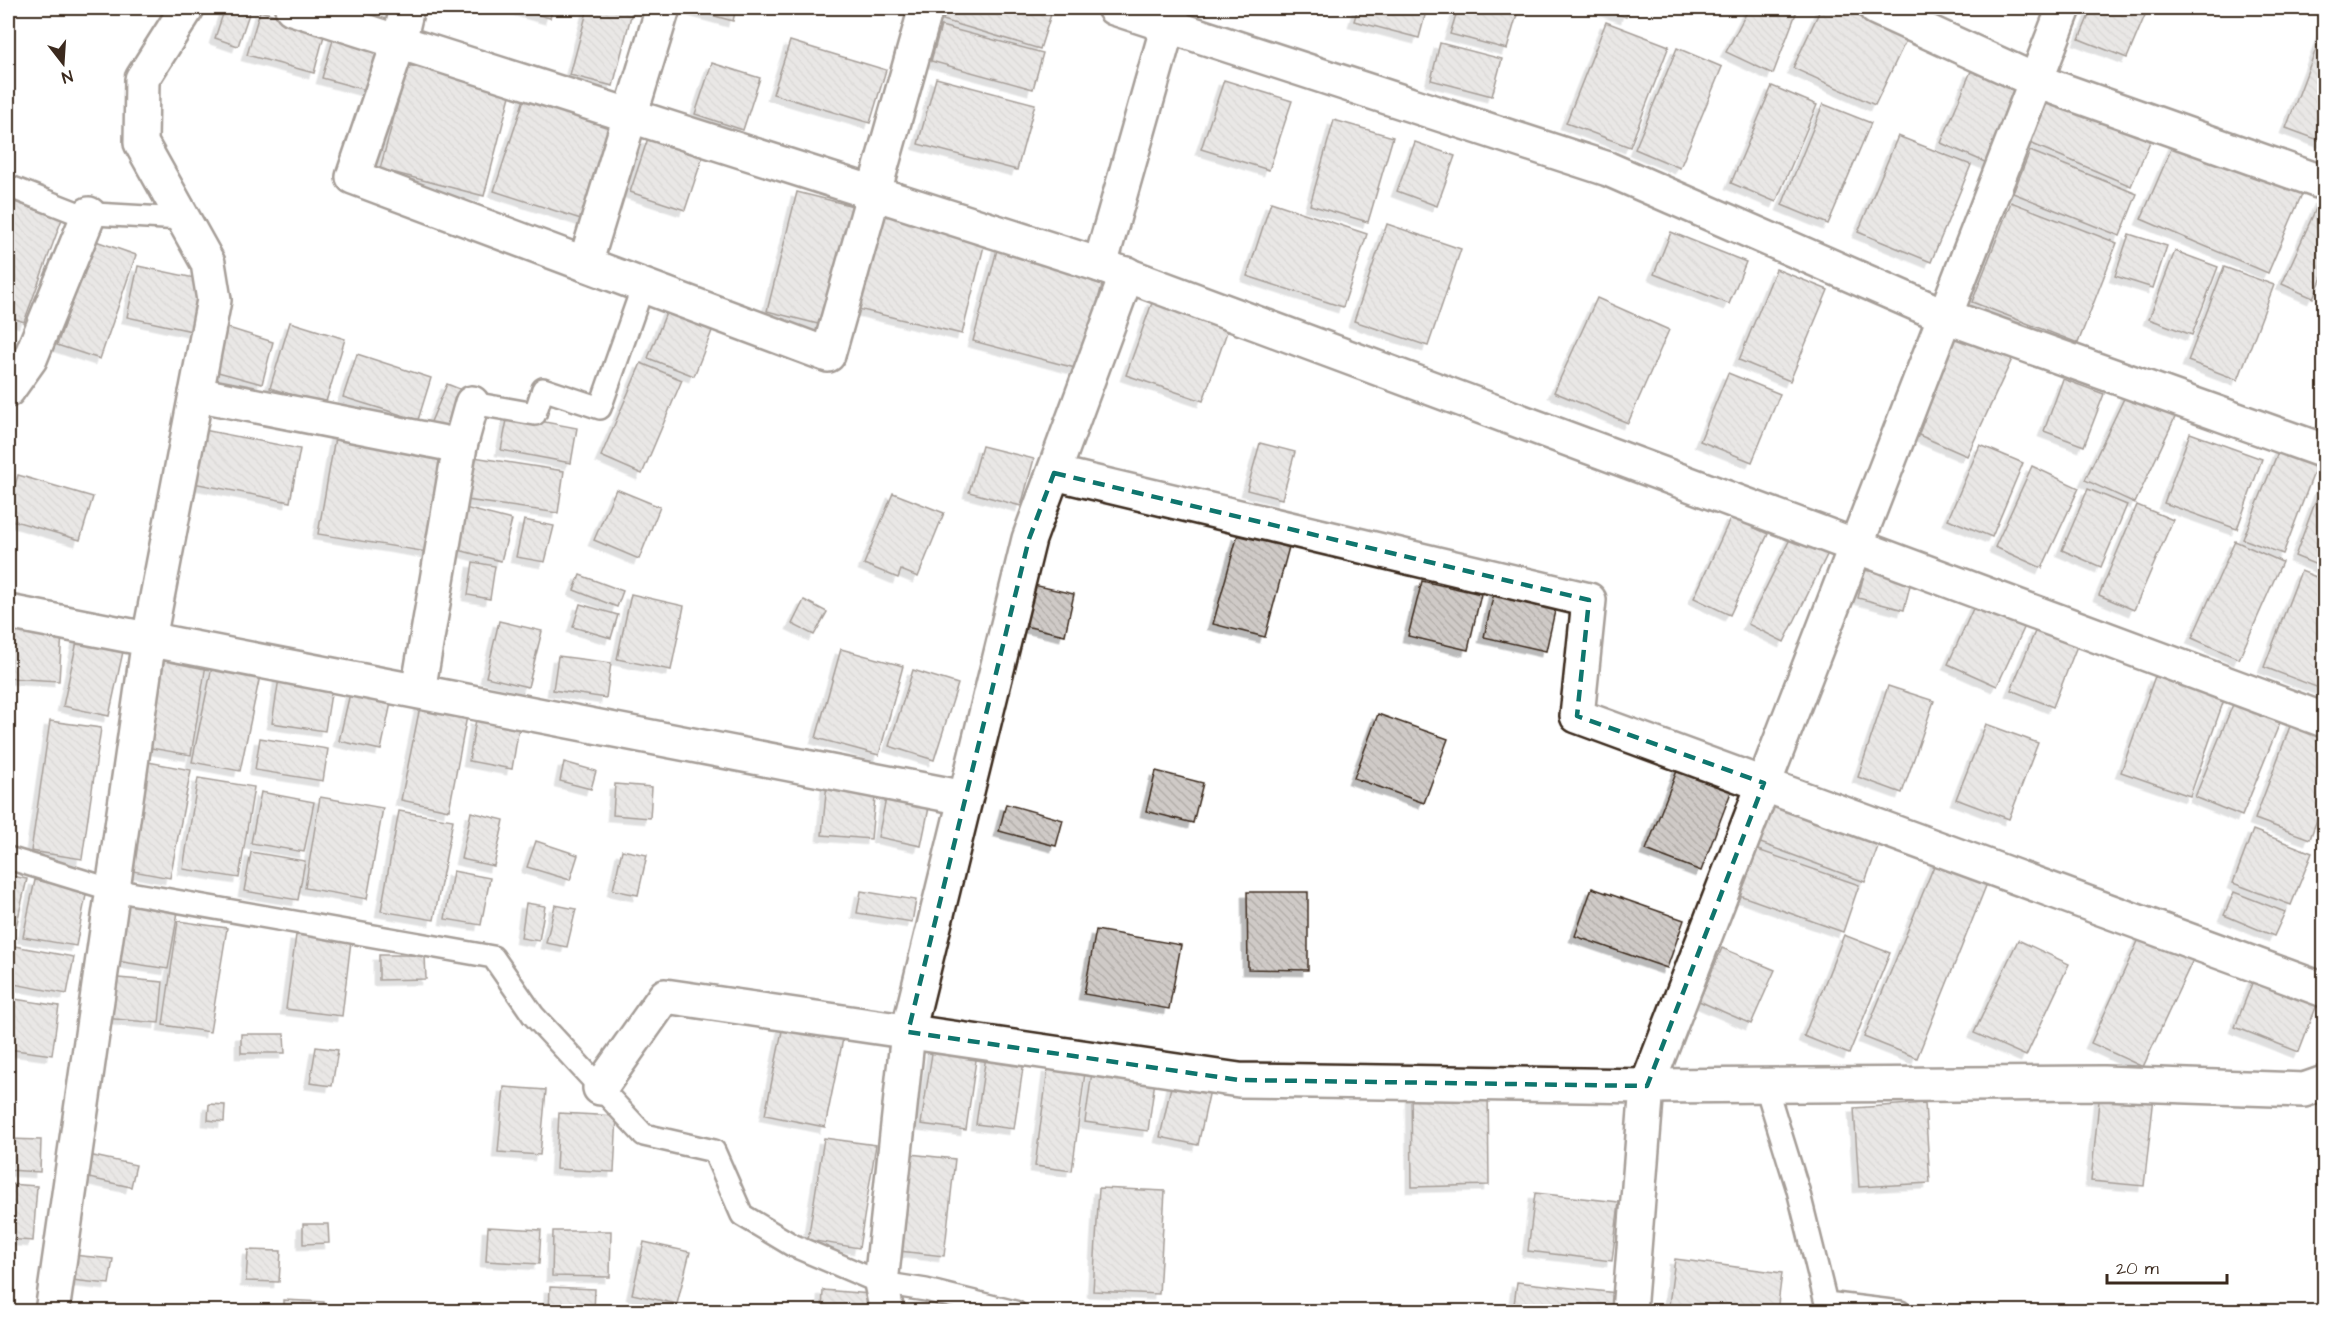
<svg xmlns="http://www.w3.org/2000/svg" width="2332" height="1319" viewBox="0 0 2332 1319" font-family="'Architects Daughter',sans-serif">
  <style>
    .building { fill: url(#building-back-hatch); stroke: #3b2a1e; stroke-width: 1.5; filter: url(#shadow) }
    .lines { fill: none; stroke-linecap: round; stroke-linejoin: round }
    .lane-casing { stroke: #3b2a1e; stroke-width: 26 }
    .street-casing { stroke: #3b2a1e; stroke-width: 38 }
    .lane { stroke: #fff; stroke-width: 21 }
    .street { stroke: #fff; stroke-width: 33 }
    .marked { fill: none; stroke: #0f766e; stroke-width: 4.5; stroke-dasharray: 12 8; stroke-linejoin: round }
  </style>
  <defs>
    <pattern id="building-back-hatch" width="6" height="6" patternUnits="userSpaceOnUse" patternTransform="scale(1.5)"><rect width="6" height="6" fill="#cfcac7"/><path d="M-1 5l2 2M0 0l6 6M5-1l2 2" fill="none" stroke="#b3aeaa"/></pattern>
    <filter id="shadow"><feDropShadow dx="-5.5" dy="5.5" stdDeviation="0" flood-color="#0004"/></filter>
  </defs>
  <rect width="100%" height="100%" fill="#fff"/>
  <filter id="ink" filterUnits="userSpaceOnUse"><feTurbulence type="fractalNoise" baseFrequency=".0167" numOctaves="2"/><feDisplacementMap in="SourceGraphic" scale="12" xChannelSelector="R" yChannelSelector="G"/><feConvolveMatrix kernelMatrix="1 2 1 2 8 2 1 2 1" color-interpolation-filters="sRGB"/></filter>
  <g filter="url(#ink)">
    <g class="building">
      <path d="M 225,8 L 251,8 L 238,46 L 215,38 Z"/>
      <path d="M 514,8 L 553,8 L 550,18 Z"/>
      <path d="M 588,8 L 633,8 L 613,86 L 570,75 Z"/>
      <path d="M 686,8 L 736,8 L 733,21 Z"/>
      <path d="M 947,8 L 1053,8 L 1040,49 L 943,20 Z"/>
      <path d="M 1358,8 L 1427,8 L 1419,38 L 1354,21 Z"/>
      <path d="M 1458,8 L 1505,8 L 1518,11 L 1507,49 L 1450,34 Z"/>
      <path d="M 1600,8 L 1629,8 L 1626,17 Z"/>
      <path d="M 1749,8 L 1798,8 L 1773,74 L 1726,52 Z"/>
      <path d="M 1821,8 L 1845,8 L 1908,36 L 1875,105 L 1793,68 Z"/>
      <path d="M 2092,8 L 2148,8 L 2127,58 L 2079,39 Z"/>
      <path d="M 260,11 L 326,28 L 314,73 L 247,55 Z"/>
      <path d="M 1606,22 L 1669,46 L 1630,147 L 1566,123 Z"/>
      <path d="M 941,26 L 1043,53 L 1033,89 L 931,61 Z"/>
      <path d="M 2324,28 L 2324,142 L 2286,128 Z"/>
      <path d="M 335,33 L 383,46 L 370,91 L 322,78 Z"/>
      <path d="M 790,41 L 886,70 L 870,123 L 773,94 Z"/>
      <path d="M 1440,43 L 1502,59 L 1492,96 L 1431,80 Z"/>
      <path d="M 1677,48 L 1722,67 L 1680,168 L 1635,149 Z"/>
      <path d="M 712,63 L 760,78 L 743,130 L 695,114 Z"/>
      <path d="M 408,65 L 511,92 L 484,196 L 380,169 Z"/>
      <path d="M 1971,71 L 2019,91 L 1987,163 L 1941,143 Z"/>
      <path d="M 936,78 L 1035,104 L 1017,170 L 918,144 Z"/>
      <path d="M 1224,80 L 1292,101 L 1269,170 L 1201,149 Z"/>
      <path d="M 1772,86 L 1817,105 L 1776,202 L 1731,183 Z"/>
      <path d="M 527,90 L 621,121 L 587,221 L 494,191 Z"/>
      <path d="M 2051,94 L 2152,137 L 2131,186 L 2030,143 Z"/>
      <path d="M 1823,104 L 1871,123 L 1828,224 L 1782,205 Z"/>
      <path d="M 1334,120 L 1393,137 L 1368,222 L 1310,205 Z"/>
      <path d="M 1898,136 L 1971,165 L 1931,262 L 1858,232 Z"/>
      <path d="M 648,138 L 703,156 L 685,210 L 630,192 Z"/>
      <path d="M 2175,140 L 2302,194 L 2268,273 L 2141,219 Z"/>
      <path d="M 1415,142 L 1455,156 L 1437,206 L 1397,191 Z"/>
      <path d="M 2030,151 L 2137,194 L 2120,236 L 2013,193 Z"/>
      <path d="M 797,192 L 857,207 L 826,326 L 767,311 Z"/>
      <path d="M 2323,193 L 2324,273 L 2313,298 L 2282,284 Z"/>
      <path d="M 9,200 L 62,219 L 24,322 L 8,316 L 8,205 Z"/>
      <path d="M 1271,202 L 1367,234 L 1343,307 L 1247,276 Z"/>
      <path d="M 2011,202 L 2117,243 L 2078,343 L 1972,302 Z"/>
      <path d="M 884,209 L 987,234 L 962,334 L 858,309 Z"/>
      <path d="M 1387,224 L 1461,249 L 1428,346 L 1354,321 Z"/>
      <path d="M 1671,232 L 1746,262 L 1729,304 L 1654,274 Z"/>
      <path d="M 2129,234 L 2167,246 L 2153,288 L 2115,276 Z"/>
      <path d="M 93,240 L 136,255 L 100,359 L 57,345 Z"/>
      <path d="M 998,246 L 1105,274 L 1079,369 L 973,341 Z"/>
      <path d="M 2175,251 L 2218,267 L 2192,335 L 2149,319 Z"/>
      <path d="M 138,266 L 204,280 L 192,331 L 127,317 Z"/>
      <path d="M 2224,267 L 2274,285 L 2238,380 L 2188,361 Z"/>
      <path d="M 1776,269 L 1828,290 L 1790,381 L 1739,360 Z"/>
      <path d="M 1597,298 L 1669,330 L 1628,423 L 1554,392 Z"/>
      <path d="M 1153,300 L 1229,326 L 1203,401 L 1126,375 Z"/>
      <path d="M 668,308 L 714,326 L 694,376 L 648,358 Z"/>
      <path d="M 290,322 L 345,339 L 325,405 L 270,388 Z"/>
      <path d="M 222,326 L 273,342 L 262,384 L 207,369 Z"/>
      <path d="M 1957,334 L 2012,359 L 1967,456 L 1912,432 Z"/>
      <path d="M 357,354 L 431,378 L 418,420 L 343,397 Z"/>
      <path d="M 641,363 L 682,380 L 642,474 L 601,456 Z"/>
      <path d="M 1728,373 L 1780,394 L 1752,462 L 1700,441 Z"/>
      <path d="M 2063,379 L 2104,394 L 2084,446 L 2044,431 Z"/>
      <path d="M 447,384 L 467,392 L 450,433 L 430,424 Z"/>
      <path d="M 2129,388 L 2178,411 L 2135,503 L 2085,480 Z"/>
      <path d="M 508,415 L 577,428 L 571,463 L 501,450 Z"/>
      <path d="M 204,430 L 300,449 L 290,502 L 193,483 Z"/>
      <path d="M 336,432 L 444,450 L 427,552 L 318,534 Z"/>
      <path d="M 2190,433 L 2262,459 L 2237,529 L 2164,503 Z"/>
      <path d="M 1260,443 L 1295,452 L 1282,499 L 1247,490 Z"/>
      <path d="M 1980,445 L 2023,463 L 1992,537 L 1948,519 Z"/>
      <path d="M 982,446 L 1034,459 L 1021,506 L 969,492 Z"/>
      <path d="M 2280,447 L 2318,462 L 2283,554 L 2243,539 Z"/>
      <path d="M 467,456 L 564,471 L 558,513 L 460,499 Z"/>
      <path d="M 2032,466 L 2079,488 L 2042,568 L 1995,547 Z"/>
      <path d="M 18,475 L 93,497 L 80,540 L 8,519 L 8,510 Z"/>
      <path d="M 2324,479 L 2324,568 L 2295,556 Z"/>
      <path d="M 616,489 L 660,507 L 639,559 L 594,540 Z"/>
      <path d="M 2088,489 L 2127,505 L 2101,567 L 2062,550 Z"/>
      <path d="M 893,493 L 944,513 L 918,577 L 901,570 L 898,578 L 864,564 Z"/>
      <path d="M 2137,505 L 2173,520 L 2134,610 L 2099,595 Z"/>
      <path d="M 457,506 L 512,520 L 501,561 L 447,547 Z"/>
      <path d="M 1731,517 L 1768,534 L 1730,615 L 1694,598 Z"/>
      <path d="M 524,520 L 554,526 L 545,562 L 516,557 Z"/>
      <path d="M 1794,531 L 1830,549 L 1784,642 L 1748,624 Z"/>
      <path d="M 1238,534 L 1289,547 L 1265,637 L 1213,624 Z"/>
      <path d="M 2235,541 L 2282,562 L 2239,659 L 2192,638 Z"/>
      <path d="M 473,562 L 495,566 L 490,599 L 468,595 Z"/>
      <path d="M 1865,570 L 1911,581 L 1904,610 L 1858,598 Z"/>
      <path d="M 2301,571 L 2324,580 L 2324,690 L 2264,667 Z"/>
      <path d="M 580,575 L 623,591 L 617,607 L 574,590 Z"/>
      <path d="M 1422,581 L 1481,594 L 1468,650 L 1408,636 Z"/>
      <path d="M 1020,582 L 1074,594 L 1065,635 L 1011,623 Z"/>
      <path d="M 1495,588 L 1557,602 L 1546,651 L 1484,637 Z"/>
      <path d="M 631,594 L 684,606 L 671,670 L 617,659 Z"/>
      <path d="M 804,600 L 827,612 L 814,635 L 792,624 Z"/>
      <path d="M 1976,602 L 2026,624 L 1997,686 L 1948,664 Z"/>
      <path d="M 580,604 L 618,615 L 611,638 L 573,627 Z"/>
      <path d="M 499,621 L 542,631 L 528,687 L 486,677 Z"/>
      <path d="M 8,629 L 62,632 L 59,681 L 8,678 Z"/>
      <path d="M 2036,629 L 2077,646 L 2053,707 L 2011,690 Z"/>
      <path d="M 78,637 L 124,647 L 109,716 L 63,706 Z"/>
      <path d="M 841,649 L 903,666 L 879,755 L 816,738 Z"/>
      <path d="M 155,656 L 206,665 L 191,755 L 139,746 Z"/>
      <path d="M 558,656 L 611,663 L 606,698 L 553,690 Z"/>
      <path d="M 213,662 L 261,671 L 240,771 L 192,762 Z"/>
      <path d="M 913,670 L 958,684 L 934,760 L 889,746 Z"/>
      <path d="M 280,672 L 333,681 L 325,731 L 272,723 Z"/>
      <path d="M 2155,676 L 2224,700 L 2190,796 L 2121,772 Z"/>
      <path d="M 1888,686 L 1934,701 L 1902,793 L 1858,777 Z"/>
      <path d="M 351,689 L 392,698 L 381,750 L 339,741 Z"/>
      <path d="M 421,702 L 468,711 L 449,810 L 401,800 Z"/>
      <path d="M 2234,702 L 2281,720 L 2242,816 L 2195,797 Z"/>
      <path d="M 1378,714 L 1448,739 L 1424,803 L 1354,778 Z"/>
      <path d="M 476,719 L 519,727 L 512,769 L 469,761 Z"/>
      <path d="M 50,721 L 101,728 L 82,859 L 31,851 Z"/>
      <path d="M 2292,721 L 2324,733 L 2324,800 L 2310,839 L 2255,819 Z"/>
      <path d="M 1986,724 L 2038,743 L 2009,819 L 1956,799 Z"/>
      <path d="M 260,738 L 328,749 L 323,781 L 255,770 Z"/>
      <path d="M 1682,758 L 1736,779 L 1701,871 L 1646,850 Z"/>
      <path d="M 143,761 L 191,770 L 170,878 L 122,869 Z"/>
      <path d="M 564,762 L 596,771 L 591,789 L 560,781 Z"/>
      <path d="M 1156,771 L 1203,783 L 1193,823 L 1146,811 Z"/>
      <path d="M 198,778 L 254,787 L 239,878 L 183,869 Z"/>
      <path d="M 827,783 L 876,787 L 871,839 L 822,835 Z"/>
      <path d="M 615,784 L 652,787 L 650,818 L 613,815 Z"/>
      <path d="M 888,789 L 931,798 L 921,846 L 878,837 Z"/>
      <path d="M 261,792 L 314,802 L 304,852 L 251,843 Z"/>
      <path d="M 1776,794 L 1883,833 L 1865,882 L 1758,842 Z"/>
      <path d="M 320,797 L 383,808 L 367,899 L 305,888 Z"/>
      <path d="M 1006,804 L 1063,820 L 1056,846 L 999,831 Z"/>
      <path d="M 399,811 L 453,820 L 434,920 L 381,911 Z"/>
      <path d="M 471,812 L 504,820 L 494,866 L 461,859 Z"/>
      <path d="M 2253,830 L 2312,853 L 2291,905 L 2233,883 Z"/>
      <path d="M 536,841 L 578,855 L 570,880 L 527,867 Z"/>
      <path d="M 1755,849 L 1859,885 L 1843,932 L 1739,895 Z"/>
      <path d="M 622,850 L 647,855 L 638,895 L 613,890 Z"/>
      <path d="M 251,852 L 305,861 L 298,900 L 244,891 Z"/>
      <path d="M 1936,861 L 1988,881 L 1917,1058 L 1864,1037 Z"/>
      <path d="M 453,871 L 490,878 L 481,925 L 445,919 Z"/>
      <path d="M 8,875 L 27,879 L 16,927 L 8,925 Z"/>
      <path d="M 35,880 L 87,890 L 76,946 L 23,937 Z"/>
      <path d="M 1592,888 L 1684,920 L 1667,968 L 1575,936 Z"/>
      <path d="M 861,891 L 916,900 L 912,922 L 857,913 Z"/>
      <path d="M 1247,892 L 1308,892 L 1308,970 L 1248,969 Z"/>
      <path d="M 2234,892 L 2285,912 L 2274,936 L 2224,915 Z"/>
      <path d="M 119,903 L 178,912 L 168,969 L 110,960 Z"/>
      <path d="M 526,903 L 545,906 L 539,941 L 521,938 Z"/>
      <path d="M 555,905 L 576,909 L 567,947 L 546,943 Z"/>
      <path d="M 178,921 L 227,928 L 210,1032 L 163,1025 Z"/>
      <path d="M 2145,926 L 2197,951 L 2143,1067 L 2091,1043 Z"/>
      <path d="M 1096,930 L 1181,945 L 1169,1009 L 1084,994 Z"/>
      <path d="M 296,935 L 351,941 L 342,1016 L 286,1009 Z"/>
      <path d="M 1844,935 L 1890,953 L 1849,1054 L 1804,1036 Z"/>
      <path d="M 2018,940 L 2069,964 L 2026,1056 L 1974,1033 Z"/>
      <path d="M 9,945 L 74,957 L 67,994 L 8,983 Z"/>
      <path d="M 1722,948 L 1775,970 L 1751,1024 L 1699,1001 Z"/>
      <path d="M 379,955 L 425,955 L 426,979 L 379,980 Z"/>
      <path d="M 2256,973 L 2320,997 L 2299,1052 L 2235,1027 Z"/>
      <path d="M 107,977 L 163,982 L 159,1023 L 104,1018 Z"/>
      <path d="M 8,998 L 59,1006 L 52,1055 L 8,1049 Z"/>
      <path d="M 785,1016 L 845,1029 L 825,1127 L 765,1115 Z"/>
      <path d="M 241,1034 L 284,1034 L 285,1053 L 241,1053 Z"/>
      <path d="M 316,1047 L 338,1050 L 332,1086 L 310,1083 Z"/>
      <path d="M 933,1047 L 977,1053 L 966,1130 L 921,1124 Z"/>
      <path d="M 986,1056 L 1024,1061 L 1014,1129 L 976,1124 Z"/>
      <path d="M 1048,1068 L 1085,1073 L 1072,1171 L 1035,1166 Z"/>
      <path d="M 1092,1072 L 1155,1081 L 1148,1131 L 1085,1122 Z"/>
      <path d="M 1172,1082 L 1210,1090 L 1198,1145 L 1160,1137 Z"/>
      <path d="M 1488,1085 L 1489,1185 L 1412,1187 L 1411,1086 Z"/>
      <path d="M 504,1087 L 546,1090 L 540,1155 L 498,1152 Z"/>
      <path d="M 2100,1091 L 2154,1097 L 2144,1186 L 2091,1181 Z"/>
      <path d="M 1925,1103 L 1930,1183 L 1859,1187 L 1854,1108 Z"/>
      <path d="M 209,1104 L 225,1105 L 224,1122 L 208,1120 Z"/>
      <path d="M 559,1113 L 617,1116 L 614,1172 L 556,1169 Z"/>
      <path d="M 824,1138 L 876,1145 L 859,1248 L 808,1240 Z"/>
      <path d="M 8,1139 L 41,1140 L 40,1172 L 8,1170 Z"/>
      <path d="M 901,1153 L 955,1159 L 944,1256 L 890,1250 Z"/>
      <path d="M 89,1155 L 136,1165 L 131,1187 L 84,1177 Z"/>
      <path d="M 8,1184 L 37,1186 L 33,1241 L 8,1239 Z"/>
      <path d="M 1099,1188 L 1165,1191 L 1159,1294 L 1093,1291 Z"/>
      <path d="M 1535,1193 L 1619,1202 L 1612,1261 L 1528,1251 Z"/>
      <path d="M 303,1224 L 328,1224 L 329,1243 L 303,1244 Z"/>
      <path d="M 488,1227 L 541,1230 L 539,1264 L 486,1261 Z"/>
      <path d="M 553,1231 L 611,1231 L 610,1277 L 552,1276 Z"/>
      <path d="M 644,1242 L 690,1252 L 677,1304 L 632,1294 Z"/>
      <path d="M 248,1250 L 281,1251 L 279,1282 L 246,1281 Z"/>
      <path d="M 72,1255 L 113,1259 L 109,1284 L 62,1279 Z"/>
      <path d="M 1675,1259 L 1782,1273 L 1777,1312 L 1668,1312 Z"/>
      <path d="M 1517,1282 L 1617,1293 L 1615,1312 L 1513,1312 Z"/>
      <path d="M 550,1287 L 595,1289 L 594,1312 L 549,1312 Z"/>
      <path d="M 823,1290 L 871,1294 L 870,1312 L 822,1312 Z"/>
      <path d="M 284,1300 L 324,1302 L 324,1312 L 284,1312 Z"/>
    </g>
    <g class="lines">
      <g class="lane-casing">
        <g id="lane">
          <path d="M 8,186 L 77,213 L 182,219"/>
          <path d="M 472,403 L 535,414 L 543,389 L 600,408 L 643,286"/>
          <path d="M 8,858 L 113,890 L 493,957 L 533,1015 L 644,1135 L 714,1151 L 742,1215 L 792,1245 L 881,1283 L 926,1290 L 1015,1312"/>
          <path d="M 1766,1087 L 1798,1190 L 1826,1303 L 1900,1312"/>
        </g>
      </g>
      <g class="street-casing">
        <g id="street">
          <path d="M 292,8 L 1100,265 L 2324,720"/>
          <path d="M 407,8 L 399,42 L 353,177 L 828,355 L 926,8"/>
          <path d="M 1114,8 L 1608,169 L 1945,316 L 2324,451"/>
          <path d="M 1876,8 L 2036,81 L 2324,183"/>
          <path d="M 585,264 L 663,8"/>
          <path d="M 1100,265 L 1173,8"/>
          <path d="M 8,390 L 30,359 L 89,214"/>
          <path d="M 196,394 L 460,446"/>
          <path d="M 1054,473 L 1589,600 L 1577,716 L 2324,990"/>
          <path d="M 8,612 L 965,798"/>
          <path d="M 418,691 L 460,446 L 472,403"/>
          <path d="M 600,1088 L 665,996 L 1239,1080 L 1647,1086 L 2103,1083 L 2304,1090 L 2324,1083"/>
          <path d="M 52,1312 L 149,639 L 214,300 L 208,263 L 141,143 L 142,79 L 187,8"/>
          <path d="M 887,1312 L 881,1283 L 908,1032 L 1029,539 L 1127,274"/>
          <path d="M 1629,1312 L 1647,1086 L 2064,8"/>
        </g>
      </g>
      <use href="#lane" class="lane"/>
      <use href="#street" class="street"/>
    </g>
  </g>
  <path d="M0 0H2332V1319H0ZM 1054,473 L 1589,600 L 1577,716 L 1764,783 L 1647,1086 L 1239,1080 L 908,1032 L 1029,539 Z" fill="#fff" fill-opacity=".55" fill-rule="evenodd"/>
  <path class="marked" d="M 1054,473 L 1589,600 L 1577,716 L 1764,783 L 1647,1086 L 1239,1080 L 908,1032 L 1029,539 Z"/>
  <rect width="2332" height="1319" fill="none" stroke="#fff" stroke-width="30"/>
  <rect x="15" y="15" width="2302" height="1289" fill="none" stroke="#3b2a1e" stroke-width="2" filter="url(#ink)"/>
  <g transform="translate(63 63) rotate(163)" stroke="#ffffff" stroke-width="4.5" paint-order="stroke">
  <path d="M0-4.5L10 22L0 15L-10 22Z" fill="#3b2a1e"/>
  <text y="-9" font-size="16" font-weight="bold" text-anchor="middle" fill="#3b2a1e">N</text>
  </g>
  <path d="M2107 1274v9h120v-9" fill="none" stroke="#3b2a1e" stroke-width="3"/>
  <text x="2116" y="1274" font-size="18" fill="#3b2a1e" stroke="#ffffff" stroke-width="4.5" paint-order="stroke">20 m</text>
</svg>
